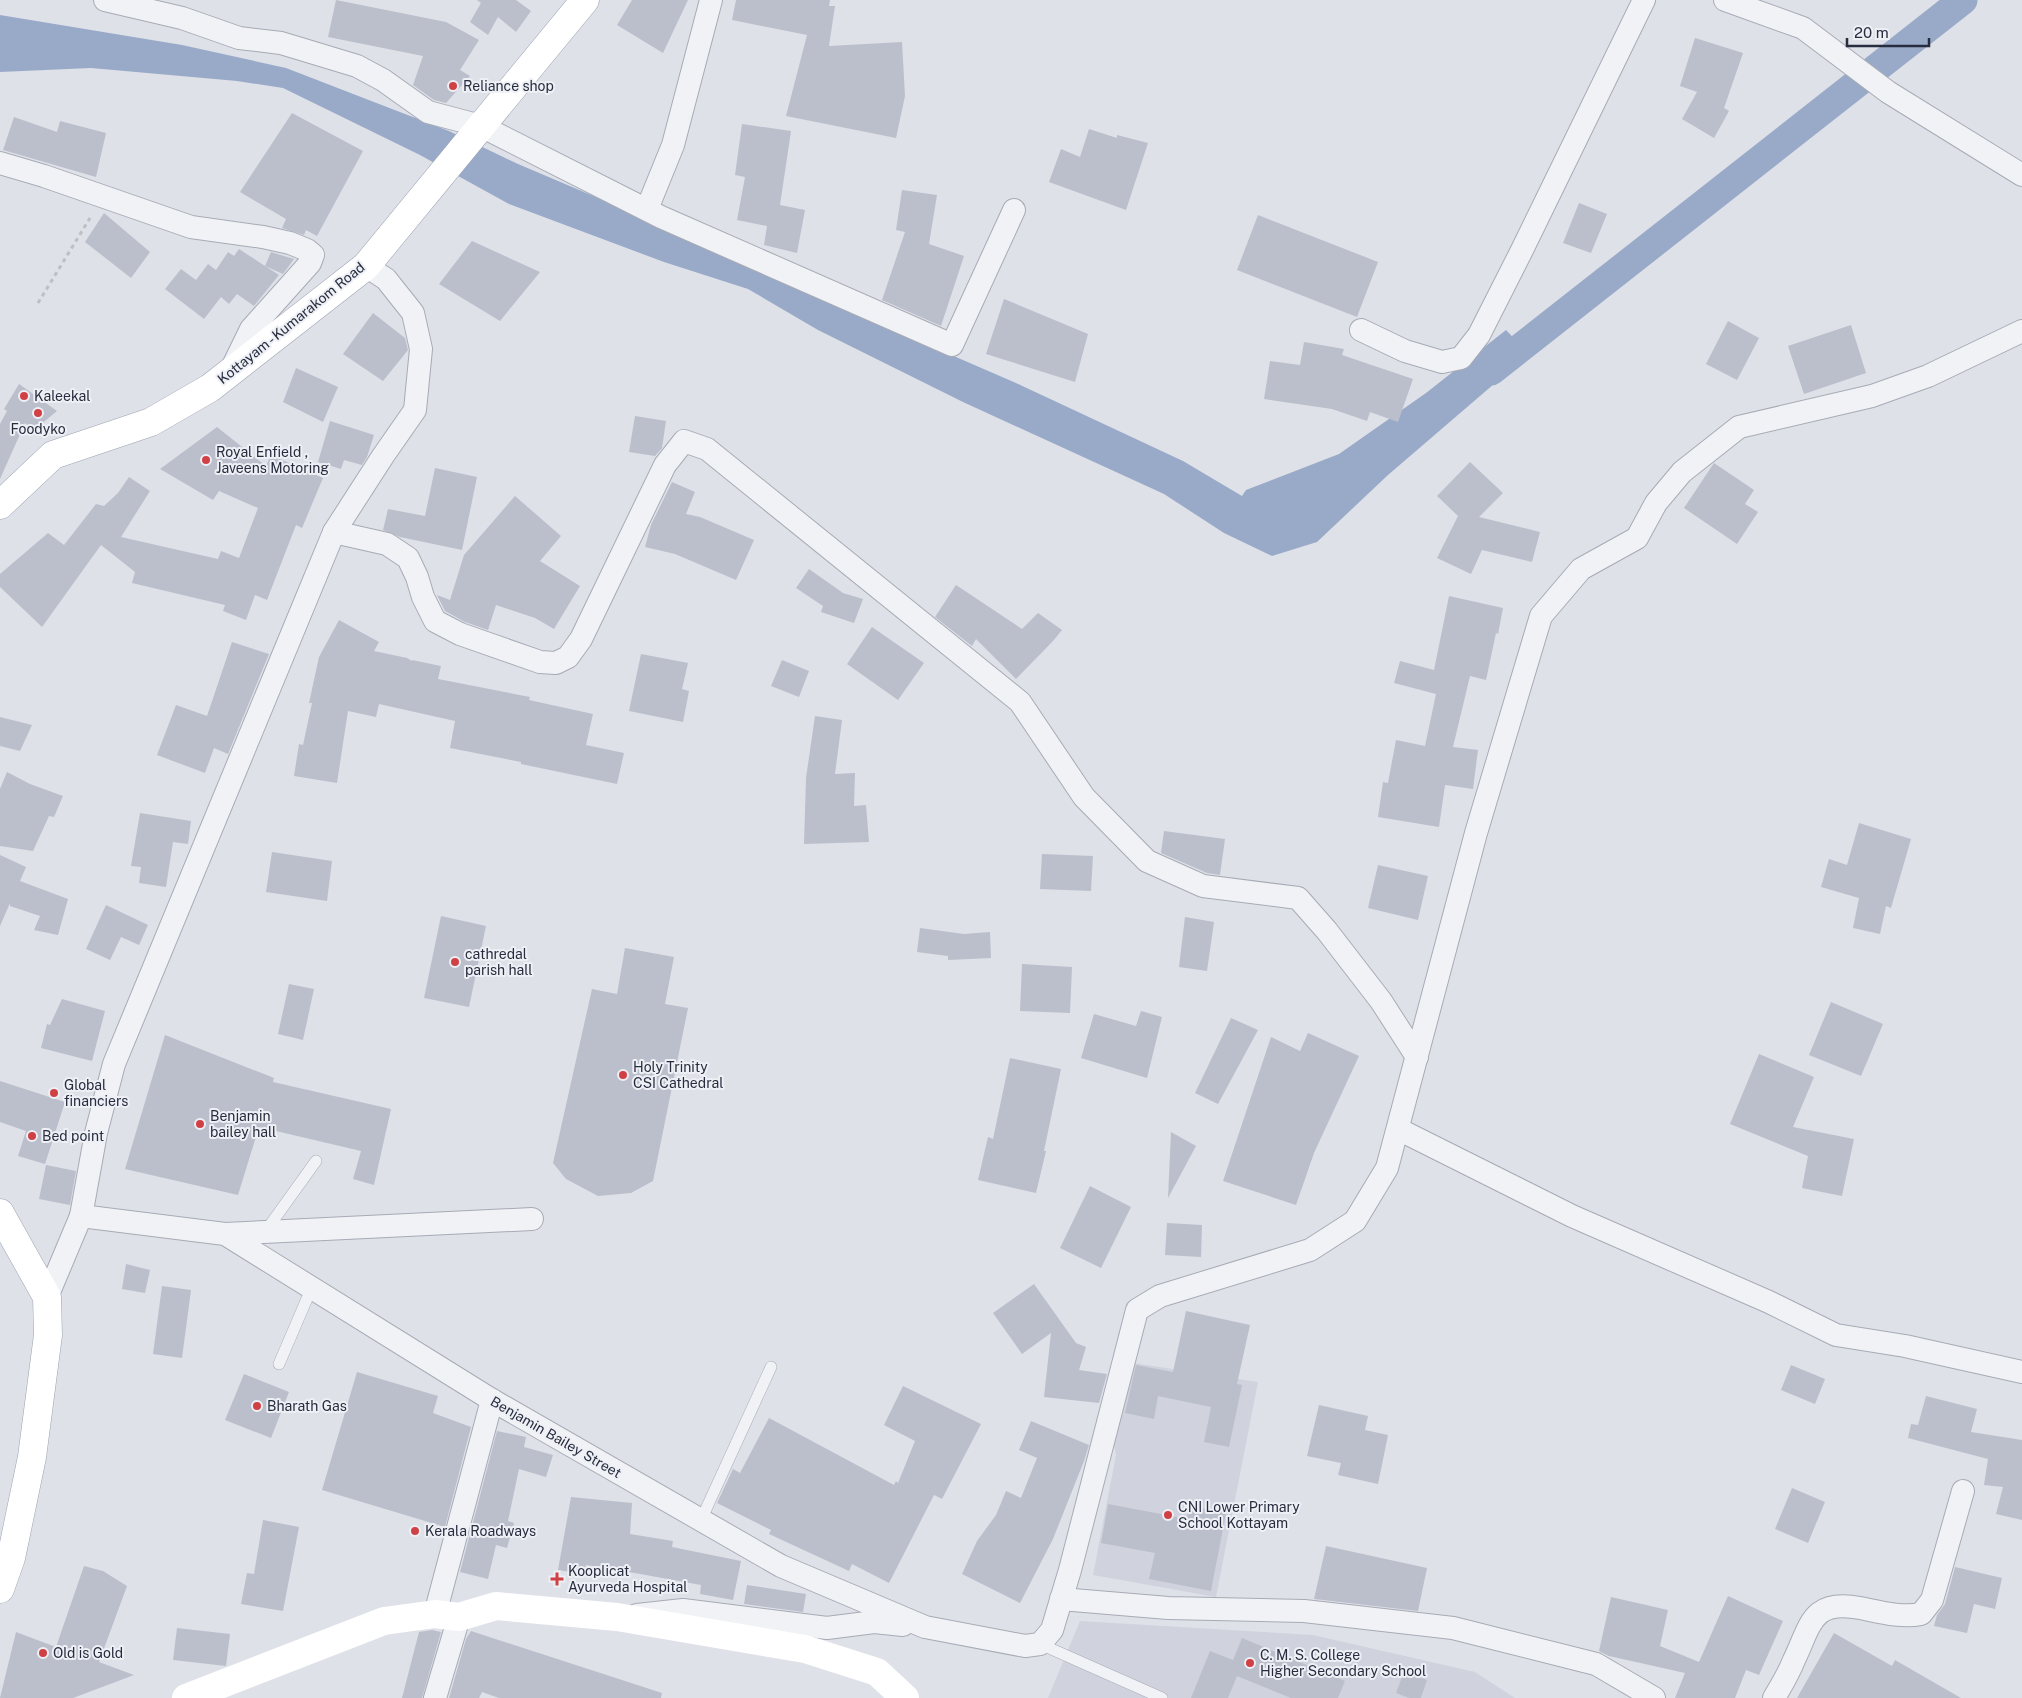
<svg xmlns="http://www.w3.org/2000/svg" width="2022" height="1698" viewBox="0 0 2022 1698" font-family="'Public Sans',sans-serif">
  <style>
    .built { fill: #d0d3dd }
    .water { fill: #99aac8 }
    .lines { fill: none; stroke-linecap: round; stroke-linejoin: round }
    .canal { stroke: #99aac8; stroke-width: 29 }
    .building { fill: #bbbfcb }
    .lane-casing { stroke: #a7abb5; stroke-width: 12 }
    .street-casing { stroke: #a7abb5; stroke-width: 24 }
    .primary-casing { stroke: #9da4b4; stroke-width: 29 }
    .path { stroke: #bcbfc6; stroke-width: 3; stroke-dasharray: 4 4; stroke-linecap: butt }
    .lane { stroke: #f1f2f6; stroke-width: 11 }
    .street { stroke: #f1f2f6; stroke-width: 22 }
    .secondary { stroke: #fff; stroke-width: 28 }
    .primary { stroke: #fff; stroke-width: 28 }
    .poi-dot { fill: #cf4145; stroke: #eef0f5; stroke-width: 2 }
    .labels { text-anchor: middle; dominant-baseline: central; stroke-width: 4; stroke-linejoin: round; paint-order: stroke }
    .poi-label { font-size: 14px; fill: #272d3f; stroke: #eef0f5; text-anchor: start }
    .street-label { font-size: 14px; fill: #272d3f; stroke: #eef0f5 }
  </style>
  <rect width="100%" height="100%" fill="#dee1e8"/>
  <g class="built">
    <path d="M 1133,1363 L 1258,1382 L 1216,1597 L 1093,1575 L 1116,1455 L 1114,1445 Z"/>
    <path d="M 1080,1621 L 1313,1635 L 1475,1672 L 1515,1698 L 1048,1698 Z"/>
  </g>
  <path class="water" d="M 0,15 L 182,45 L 286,68 L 449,131 L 518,164 L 671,229 L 836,305 L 1016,383 L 1183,461 L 1242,496 L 1246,490 L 1339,454 L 1426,393 L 1506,330 L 1529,354 L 1388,475 L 1317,542 L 1272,556 L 1224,533 L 1164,494 L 963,402 L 818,330 L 748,289 L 664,262 L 509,204 L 420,155 L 283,88 L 237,81 L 91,68 L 0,72 Z"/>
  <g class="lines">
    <path class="canal" d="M 1491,371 L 1963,0"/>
  </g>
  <g class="building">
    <path d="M 336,0 L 446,22 L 479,40 L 460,70 L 470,76 L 446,103 L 434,100 L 413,85 L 423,56 L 328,37 Z"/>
    <path d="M 477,0 L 516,0 L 531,11 L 516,32 L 498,17 L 488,35 L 470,22 L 481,3 Z"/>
    <path d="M 632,0 L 688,0 L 663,53 L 617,25 Z"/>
    <path d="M 736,0 L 830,0 L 829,6 L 835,6 L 829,46 L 902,42 L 905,96 L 896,138 L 786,116 L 807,35 L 732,20 Z"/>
    <path d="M 1695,38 L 1743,53 L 1724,108 L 1729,111 L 1714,138 L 1682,119 L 1697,92 L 1680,86 Z"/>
    <path d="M 292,113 L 363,151 L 317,236 L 306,230 L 304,235 L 282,228 L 286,219 L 240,192 Z"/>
    <path d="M 14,117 L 57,132 L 60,121 L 106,133 L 96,177 L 3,150 Z"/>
    <path d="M 742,124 L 791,131 L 780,205 L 805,210 L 797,253 L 764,245 L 767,226 L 737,220 L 745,177 L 735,175 Z"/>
    <path d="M 1089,129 L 1117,138 L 1117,135 L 1148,143 L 1126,210 L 1049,182 L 1061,149 L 1080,157 Z"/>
    <path d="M 902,190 L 937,195 L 929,244 L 964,256 L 941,326 L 882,300 L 905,232 L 896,230 Z"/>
    <path d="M 1579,203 L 1607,214 L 1591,253 L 1563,243 Z"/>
    <path d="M 104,213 L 150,252 L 131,278 L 85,242 Z"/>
    <path d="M 1258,215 L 1378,262 L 1357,317 L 1237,270 Z"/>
    <path d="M 472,241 L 540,272 L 500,321 L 439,284 Z"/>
    <path d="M 239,249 L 265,266 L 271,252 L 294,259 L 283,274 L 265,266 L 279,275 L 254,306 L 237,294 L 229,304 L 221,297 L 204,319 L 165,289 L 181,269 L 196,280 L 208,264 L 216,270 L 228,252 L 234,256 Z"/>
    <path d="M 1004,299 L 1088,334 L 1075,382 L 986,354 Z"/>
    <path d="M 373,313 L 405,338 L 408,350 L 383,381 L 343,354 Z"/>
    <path d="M 1728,321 L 1759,338 L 1737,380 L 1706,364 Z"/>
    <path d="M 1851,325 L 1866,373 L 1804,394 L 1788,346 Z"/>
    <path d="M 1304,342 L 1344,349 L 1342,355 L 1413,379 L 1398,422 L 1370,412 L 1367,421 L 1332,409 L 1264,399 L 1270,361 L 1300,365 Z"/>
    <path d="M 296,368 L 338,387 L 323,422 L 283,402 Z"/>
    <path d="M 19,384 L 57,411 L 34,430 L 25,423 L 0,479 L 0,424 L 7,411 L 4,409 Z"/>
    <path d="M 635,416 L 666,421 L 662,448 L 655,456 L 629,452 Z"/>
    <path d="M 330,421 L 374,435 L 367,457 L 362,465 L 344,460 L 341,469 L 318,462 Z"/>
    <path d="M 217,427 L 266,466 L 271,455 L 323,478 L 302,528 L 296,525 L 267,600 L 255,595 L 246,620 L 223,611 L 225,605 L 132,583 L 135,572 L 101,545 L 42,627 L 0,587 L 0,574 L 48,533 L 64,545 L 96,504 L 104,506 L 118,493 L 129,477 L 150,491 L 121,537 L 218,559 L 221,551 L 239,558 L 258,508 L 219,491 L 213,500 L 160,469 Z"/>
    <path d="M 1470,462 L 1503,493 L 1479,517 L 1540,532 L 1532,562 L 1482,550 L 1471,574 L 1437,558 L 1458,516 L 1437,496 Z"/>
    <path d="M 1714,463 L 1754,490 L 1745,504 L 1758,512 L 1737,544 L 1684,508 Z"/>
    <path d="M 435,468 L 477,477 L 462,550 L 400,537 L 383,530 L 388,509 L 425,516 Z"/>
    <path d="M 672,482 L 695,492 L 686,514 L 700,517 L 754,540 L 736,580 L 675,554 L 645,547 L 651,525 Z"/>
    <path d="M 515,496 L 561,536 L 540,561 L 580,586 L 554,629 L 535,618 L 496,605 L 488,630 L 465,622 L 445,611 L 437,595 L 450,600 L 464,555 Z"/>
    <path d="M 809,569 L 843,593 L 863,599 L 854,623 L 821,612 L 823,606 L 796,588 Z"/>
    <path d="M 956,585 L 1022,629 L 1038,613 L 1062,630 L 1053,641 L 1016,679 L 976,639 L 972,646 L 935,617 Z"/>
    <path d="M 1449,596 L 1503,608 L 1498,634 L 1496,633 L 1486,680 L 1470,676 L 1453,747 L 1478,750 L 1473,789 L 1445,785 L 1439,827 L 1378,817 L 1383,782 L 1388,783 L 1396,740 L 1425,746 L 1436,694 L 1394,683 L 1400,661 L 1434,670 Z"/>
    <path d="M 339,620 L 379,642 L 374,651 L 407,658 L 412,661 L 412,660 L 441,666 L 438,679 L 530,697 L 529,700 L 593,714 L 586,745 L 624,753 L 617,784 L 521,764 L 521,762 L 450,748 L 455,721 L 379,704 L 376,717 L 348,711 L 337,783 L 294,776 L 299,744 L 303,745 L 312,703 L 309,703 L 319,657 Z"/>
    <path d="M 872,627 L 924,663 L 898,700 L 847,664 Z"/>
    <path d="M 232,642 L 269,654 L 228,754 L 214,748 L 205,773 L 157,755 L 176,705 L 207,716 Z"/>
    <path d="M 641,654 L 688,663 L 682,689 L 689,691 L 683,722 L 629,711 Z"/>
    <path d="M 782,660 L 809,671 L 799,697 L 771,686 Z"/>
    <path d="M 815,716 L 842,720 L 835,774 L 855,773 L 854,806 L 866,805 L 869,842 L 804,844 L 806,778 Z"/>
    <path d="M 0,717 L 32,725 L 20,751 L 0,746 Z"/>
    <path d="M 7,772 L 30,784 L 63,796 L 54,817 L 49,816 L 33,851 L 0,846 L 0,789 Z"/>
    <path d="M 140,813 L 191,821 L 188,844 L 173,842 L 166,887 L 139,883 L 141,867 L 131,866 Z"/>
    <path d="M 1859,823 L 1911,839 L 1891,908 L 1886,906 L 1880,934 L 1853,928 L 1859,898 L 1821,887 L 1829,859 L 1847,865 Z"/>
    <path d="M 1164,831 L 1225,839 L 1220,875 L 1207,873 L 1161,853 Z"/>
    <path d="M 272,852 L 332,861 L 327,901 L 266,892 Z"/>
    <path d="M 1042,854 L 1093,856 L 1091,891 L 1040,889 Z"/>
    <path d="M 0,855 L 26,867 L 20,881 L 68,899 L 58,935 L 34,930 L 40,916 L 10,906 L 10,903 L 0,926 Z"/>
    <path d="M 1378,865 L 1428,876 L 1418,920 L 1368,908 Z"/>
    <path d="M 106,905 L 148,925 L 139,945 L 121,937 L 110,960 L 86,949 Z"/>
    <path d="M 441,916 L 486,926 L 469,1007 L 424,998 Z"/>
    <path d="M 1185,917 L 1214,922 L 1207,971 L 1179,967 Z"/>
    <path d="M 920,928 L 964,934 L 990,932 L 991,958 L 948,960 L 948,956 L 917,952 Z"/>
    <path d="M 625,948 L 674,957 L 665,1004 L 688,1008 L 653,1181 L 631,1193 L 598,1196 L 566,1179 L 553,1163 L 592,989 L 617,994 Z"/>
    <path d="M 1022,964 L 1072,967 L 1070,1013 L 1020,1011 Z"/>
    <path d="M 289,984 L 314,989 L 303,1040 L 278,1034 Z"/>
    <path d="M 62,999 L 105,1011 L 92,1061 L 41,1048 L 47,1024 L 50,1025 Z"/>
    <path d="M 1831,1002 L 1883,1024 L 1861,1076 L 1809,1055 Z"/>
    <path d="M 1141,1011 L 1162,1017 L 1147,1078 L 1081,1058 L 1094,1014 L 1136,1026 Z"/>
    <path d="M 1231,1018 L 1258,1030 L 1218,1104 L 1195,1093 Z"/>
    <path d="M 1308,1033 L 1359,1056 L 1314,1153 L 1296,1205 L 1223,1181 L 1271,1037 L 1300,1051 Z"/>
    <path d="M 165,1035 L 274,1078 L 273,1082 L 391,1109 L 374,1185 L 353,1179 L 361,1151 L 259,1127 L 238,1195 L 125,1169 Z"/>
    <path d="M 1759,1054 L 1814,1077 L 1793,1127 L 1854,1139 L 1842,1196 L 1802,1188 L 1808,1156 L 1730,1124 Z"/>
    <path d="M 1010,1058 L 1061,1069 L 1044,1151 L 1046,1151 L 1036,1193 L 978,1180 L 988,1137 L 993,1139 Z"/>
    <path d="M 0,1081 L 65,1102 L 45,1164 L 18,1156 L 26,1131 L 0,1122 Z"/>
    <path d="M 1171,1132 L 1196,1146 L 1168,1198 Z"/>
    <path d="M 46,1165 L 76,1171 L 70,1205 L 39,1199 Z"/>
    <path d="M 1090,1186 L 1131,1207 L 1101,1268 L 1060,1248 Z"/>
    <path d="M 1167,1223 L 1202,1225 L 1201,1257 L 1165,1255 Z"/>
    <path d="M 126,1264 L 150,1270 L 145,1293 L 122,1289 Z"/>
    <path d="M 1034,1284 L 1076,1343 L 1086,1347 L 1079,1370 L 1107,1374 L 1099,1403 L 1044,1397 L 1051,1333 L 1022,1354 L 993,1313 Z"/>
    <path d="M 162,1286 L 191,1290 L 182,1358 L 153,1354 Z"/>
    <path d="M 1186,1311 L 1250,1325 L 1237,1384 L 1242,1385 L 1229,1447 L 1204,1442 L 1211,1407 L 1158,1396 L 1154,1419 L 1125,1413 L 1136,1365 L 1173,1372 Z"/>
    <path d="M 1791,1365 L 1825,1379 L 1815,1404 L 1781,1390 Z"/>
    <path d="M 357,1372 L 438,1396 L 433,1413 L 471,1427 L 445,1527 L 322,1490 Z"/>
    <path d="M 244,1374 L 289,1392 L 271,1438 L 225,1420 Z"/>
    <path d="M 903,1386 L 981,1424 L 942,1499 L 934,1495 L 889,1583 L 852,1564 L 849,1571 L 769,1534 L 771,1530 L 717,1503 L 733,1469 L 740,1473 L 769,1418 L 894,1485 L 896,1481 L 898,1483 L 915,1441 L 884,1425 Z"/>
    <path d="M 1926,1396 L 1977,1409 L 1971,1432 L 2022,1440 L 2022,1520 L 1996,1514 L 2003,1487 L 1984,1485 L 1988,1459 L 1908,1438 L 1911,1424 L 1918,1425 Z"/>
    <path d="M 1319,1405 L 1368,1416 L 1365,1430 L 1388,1435 L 1378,1484 L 1338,1475 L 1341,1463 L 1307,1456 Z"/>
    <path d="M 1031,1421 L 1089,1445 L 1084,1461 L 1053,1539 L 1020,1603 L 962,1574 L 977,1541 L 996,1515 L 1006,1491 L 1021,1498 L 1037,1458 L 1019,1450 Z"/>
    <path d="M 497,1431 L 526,1437 L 524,1447 L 553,1455 L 546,1477 L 519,1469 L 508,1521 L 514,1523 L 507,1548 L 496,1545 L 488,1579 L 460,1572 Z"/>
    <path d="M 1792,1488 L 1825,1502 L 1808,1543 L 1775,1529 Z"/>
    <path d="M 571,1497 L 632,1503 L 630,1534 L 673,1541 L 672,1547 L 741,1561 L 733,1600 L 700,1594 L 701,1585 L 629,1572 L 586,1565 L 584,1574 L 558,1570 Z"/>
    <path d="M 1108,1504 L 1187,1519 L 1189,1506 L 1226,1513 L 1211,1591 L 1149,1579 L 1155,1553 L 1101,1543 Z"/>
    <path d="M 263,1520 L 299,1527 L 283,1611 L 241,1604 L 247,1573 L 254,1574 Z"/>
    <path d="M 1326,1546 L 1427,1568 L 1418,1611 L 1314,1599 Z"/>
    <path d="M 84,1566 L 103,1571 L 127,1586 L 99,1662 L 134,1675 L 73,1698 L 0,1698 L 16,1632 L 56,1647 Z"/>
    <path d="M 1955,1567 L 2002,1578 L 1995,1609 L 1974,1604 L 1967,1633 L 1934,1626 L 1937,1615 L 1945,1604 Z"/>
    <path d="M 747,1585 L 806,1594 L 803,1612 L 744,1604 Z"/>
    <path d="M 1728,1596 L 1783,1621 L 1759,1675 L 1746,1670 L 1735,1698 L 1675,1698 L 1685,1673 L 1609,1656 L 1599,1651 L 1611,1597 L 1668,1610 L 1660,1646 L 1699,1662 Z"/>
    <path d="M 177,1628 L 230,1634 L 226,1666 L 173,1660 Z"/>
    <path d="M 432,1630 L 441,1632 L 422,1698 L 402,1698 L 419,1632 Z"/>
    <path d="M 471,1631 L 662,1693 L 661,1698 L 499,1698 L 482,1692 L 479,1698 L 449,1698 L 466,1639 Z"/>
    <path d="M 1834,1633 L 1892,1666 L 1895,1660 L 1961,1698 L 1797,1698 Z"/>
    <path d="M 1242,1638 L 1345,1681 L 1338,1698 L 1291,1698 L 1237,1676 L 1228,1698 L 1191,1698 L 1210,1651 L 1233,1660 Z"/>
    <path d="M 1404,1672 L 1427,1680 L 1421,1698 L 1409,1698 L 1396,1693 Z"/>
  </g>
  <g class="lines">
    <g class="lane-casing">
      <g id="lane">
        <path d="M 265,1232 L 316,1161"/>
        <path d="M 279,1364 L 312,1287"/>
        <path d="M 701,1520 L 771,1367"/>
        <path d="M 1040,1644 L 1162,1698"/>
      </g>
    </g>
    <g class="street-casing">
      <g id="street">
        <path d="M 105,0 L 182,18 L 239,38 L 281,43 L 357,66 L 383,80 L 428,112 L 481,126 L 661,217 L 952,345 L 1014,210"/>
        <path d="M 1725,0 L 1803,28 L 1888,92 L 2022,175"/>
        <path d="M 0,163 L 44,176 L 191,227 L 263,237 L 290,243 L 307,250 L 313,255 L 310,263 L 251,329 L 231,370"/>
        <path d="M 647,209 L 673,145 L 711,0"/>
        <path d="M 1361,330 L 1405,351 L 1442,362 L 1461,358 L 1479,335 L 1522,250 L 1644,0"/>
        <path d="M 334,532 L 387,544 L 408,558 L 417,577 L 423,597 L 435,621 L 460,634 L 540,662 L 556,663 L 568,657 L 581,639 L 665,465 L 684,441 L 707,449 L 1020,702 L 1084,797 L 1147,861 L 1203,886 L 1298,898 L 1327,931 L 1381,1001 L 1417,1057"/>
        <path d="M 1398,1129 L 1572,1216 L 1769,1302 L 1836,1335 L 1905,1346 L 2022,1372"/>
        <path d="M 81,1216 L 225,1234 L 492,1400 L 781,1566 L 925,1627 L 1025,1646 L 1040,1644 L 1052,1630 L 1070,1570 L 1137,1310 L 1160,1296 L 1310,1250 L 1355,1221 L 1387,1168 L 1476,833 L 1541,616 L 1581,569 L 1637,538 L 1656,503 L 1682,472 L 1739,427 L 1872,396 L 1928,376 L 2022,331"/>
        <path d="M 225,1234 L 532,1219"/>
        <path d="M 47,1297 L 81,1216 L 96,1133 L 114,1064 L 334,532 L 383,456 L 415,410 L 421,349 L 413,313 L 386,279 L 366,266"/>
        <path d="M 1061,1599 L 1168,1608 L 1304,1611 L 1453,1628 L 1596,1664 L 1654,1698"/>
        <path d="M 435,1614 L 492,1400"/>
        <path d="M 637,1615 L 683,1610 L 827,1628 L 874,1622 L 903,1625"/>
        <path d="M 435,1698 L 459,1617"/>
        <path d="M 1774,1698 C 1781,1686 1789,1673 1794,1660 C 1811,1625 1811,1599 1860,1608 C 1880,1612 1901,1618 1921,1614 L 1932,1600 L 1963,1491"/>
      </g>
    </g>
    <g class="primary-casing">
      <g id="primary">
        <path d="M 0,505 L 53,455 L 151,422 L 210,388 L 366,266 L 585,0"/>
        <path d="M 0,1213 L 47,1297 L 48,1335 L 32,1457 L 11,1558 L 0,1589"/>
      </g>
    </g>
    <g class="path">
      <path d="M 38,303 L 90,218"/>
      <path d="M 431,1487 L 455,1433"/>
    </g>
    <use href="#lane" class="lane"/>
    <use href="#street" class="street"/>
    <path class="secondary" d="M 186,1698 L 384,1621 L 435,1614 L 459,1617 L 496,1606 L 617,1617 L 805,1649 L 877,1672 L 905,1698"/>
    <use href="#primary" class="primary"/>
  </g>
  <g class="poi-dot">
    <circle cx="453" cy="86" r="5"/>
    <circle cx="24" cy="396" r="5"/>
    <circle cx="38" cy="413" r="5"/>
    <circle cx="206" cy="460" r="5"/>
    <circle cx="455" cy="962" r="5"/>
    <circle cx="623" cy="1075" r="5"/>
    <circle cx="54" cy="1093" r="5"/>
    <circle cx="200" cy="1124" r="5"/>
    <circle cx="32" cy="1136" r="5"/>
    <circle cx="257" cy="1406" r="5"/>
    <circle cx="1168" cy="1515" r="5"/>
    <circle cx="415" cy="1531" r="5"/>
    <path d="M554.5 1571.5h5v5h5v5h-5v5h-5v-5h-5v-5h5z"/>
    <circle cx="43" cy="1653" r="5"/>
    <circle cx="1250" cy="1663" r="5"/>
  </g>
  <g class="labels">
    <g class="poi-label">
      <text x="463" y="86">Reliance shop</text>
      <text x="34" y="396">Kaleekal</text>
      <text x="38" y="429" text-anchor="middle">Foodyko</text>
      <text x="216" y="452">Royal Enfield ,<tspan x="216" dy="16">Javeens Motoring</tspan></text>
      <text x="465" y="954">cathredal<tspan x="465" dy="16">parish hall</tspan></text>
      <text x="633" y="1067">Holy Trinity<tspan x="633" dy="16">CSI Cathedral</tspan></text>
      <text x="64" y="1085">Global<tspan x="64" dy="16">financiers</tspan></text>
      <text x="210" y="1116">Benjamin<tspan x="210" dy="16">bailey hall</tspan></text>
      <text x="42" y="1136">Bed point</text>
      <text x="267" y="1406">Bharath Gas</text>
      <text x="1178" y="1507">CNI Lower Primary<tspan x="1178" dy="16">School Kottayam</tspan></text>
      <text x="425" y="1531">Kerala Roadways</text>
      <text x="568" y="1571">Kooplicat<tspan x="568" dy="16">Ayurveda Hospital</tspan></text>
      <text x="53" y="1653">Old is Gold</text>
      <text x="1260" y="1655">C. M. S. College<tspan x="1260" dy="16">Higher Secondary School</tspan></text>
    </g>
    <g class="street-label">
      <text transform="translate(291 323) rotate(-39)">Kottayam - Kumarakom Road</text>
      <text transform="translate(556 1437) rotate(30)">Benjamin Bailey Street</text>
    </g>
  </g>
  <path d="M1847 38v8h82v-8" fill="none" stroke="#272d3f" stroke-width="2.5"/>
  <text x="1854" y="38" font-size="15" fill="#272d3f" stroke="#eef0f5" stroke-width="4" paint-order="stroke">20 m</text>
</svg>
